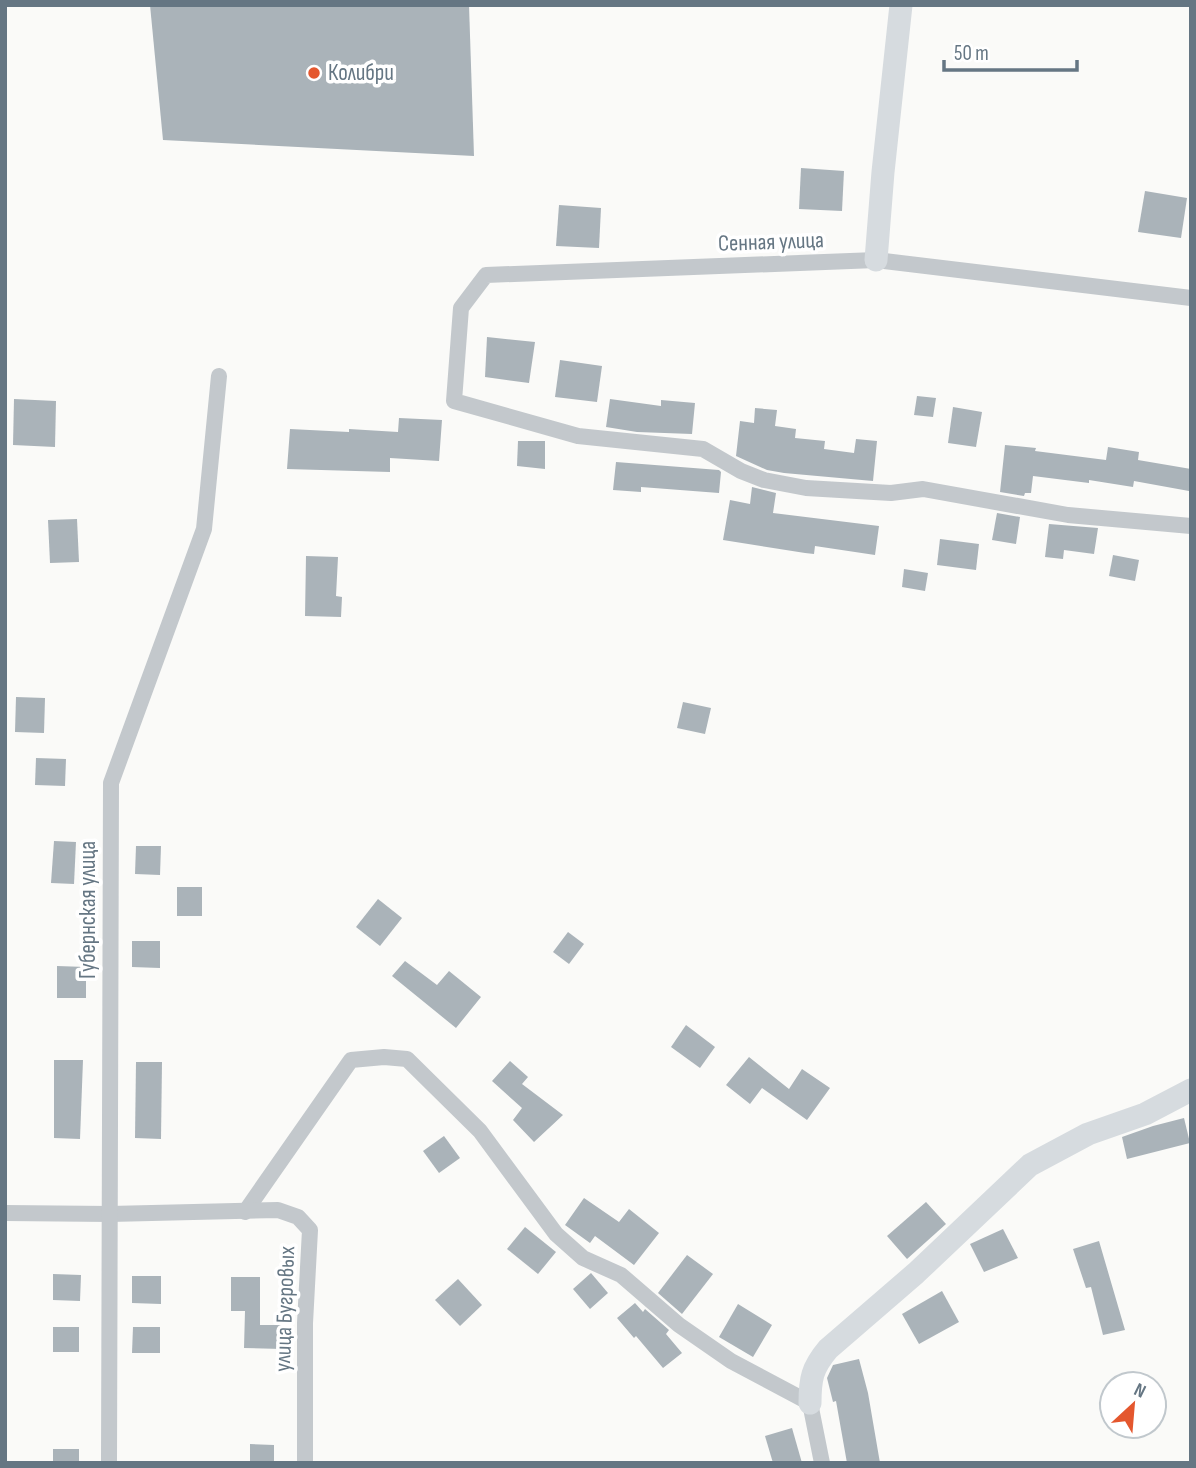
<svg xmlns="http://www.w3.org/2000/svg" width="1196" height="1468" viewBox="0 0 1196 1468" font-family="'Sofia Sans Condensed',sans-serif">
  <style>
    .building { fill: #aab3b9 }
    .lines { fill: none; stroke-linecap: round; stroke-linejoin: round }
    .street { stroke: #c3c8cc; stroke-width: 16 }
    .secondary { stroke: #d6dbdf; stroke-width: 23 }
    .poi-dot { fill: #e4572e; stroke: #fff; stroke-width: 2.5 }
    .labels { text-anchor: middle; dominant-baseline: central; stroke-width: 7; stroke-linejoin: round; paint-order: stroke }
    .poi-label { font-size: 23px; fill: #657683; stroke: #fff; text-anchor: start }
    .street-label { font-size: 23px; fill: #657683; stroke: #fff }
  </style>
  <rect width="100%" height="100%" fill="#fafaf8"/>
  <g class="building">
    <path d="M 150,5 L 469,5 L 474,156 L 163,140 Z"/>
    <path d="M 801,168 L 844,171 L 842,211 L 799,209 Z"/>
    <path d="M 1145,191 L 1187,198 L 1181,238 L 1138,232 Z"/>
    <path d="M 559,205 L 601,208 L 599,248 L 556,246 Z"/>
    <path d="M 487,337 L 535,342 L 529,383 L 485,377 Z"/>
    <path d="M 560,360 L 602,366 L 597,402 L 555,397 Z"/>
    <path d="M 917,396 L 936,398 L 933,417 L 914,415 Z"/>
    <path d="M 14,399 L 56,401 L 55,447 L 13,445 Z"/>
    <path d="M 610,399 L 661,406 L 661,400 L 695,403 L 692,434 L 637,432 L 606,427 Z"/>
    <path d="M 953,407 L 982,412 L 976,447 L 948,443 Z"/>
    <path d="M 755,408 L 777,410 L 775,426 L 796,429 L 795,438 L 825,441 L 824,449 L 854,453 L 856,439 L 877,441 L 873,481 L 784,473 L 767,470 L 736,456 L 740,421 L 754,423 Z"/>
    <path d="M 399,418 L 442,420 L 439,461 L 390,458 L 390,472 L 287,469 L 290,429 L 349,432 L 349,429 L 398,432 Z"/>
    <path d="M 518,441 L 545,441 L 545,469 L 517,466 Z"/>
    <path d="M 1005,445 L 1036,448 L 1035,451 L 1106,460 L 1108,447 L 1139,452 L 1138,460 L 1191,469 L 1189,491 L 1134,481 L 1133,487 L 1089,480 L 1089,483 L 1033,476 L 1031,493 L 1025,493 L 1024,496 L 1000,492 Z"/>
    <path d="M 616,462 L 719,470 L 721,472 L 719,493 L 641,487 L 641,492 L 613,490 Z"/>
    <path d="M 752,487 L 776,493 L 773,513 L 879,526 L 875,555 L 815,546 L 814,554 L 805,553 L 723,540 L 730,500 L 750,504 Z"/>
    <path d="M 997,513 L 1020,517 L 1016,544 L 992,540 Z"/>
    <path d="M 77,519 L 79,562 L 50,563 L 48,520 Z"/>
    <path d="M 1049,524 L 1098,528 L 1094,554 L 1064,550 L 1063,559 L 1045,557 Z"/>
    <path d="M 940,539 L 979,544 L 976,570 L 937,565 Z"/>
    <path d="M 1113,555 L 1139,560 L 1135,581 L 1109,576 Z"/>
    <path d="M 306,556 L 338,557 L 336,596 L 342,597 L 341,617 L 305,616 Z"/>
    <path d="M 904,569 L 928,573 L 925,591 L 902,587 Z"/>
    <path d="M 16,697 L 45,698 L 44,733 L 15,732 Z"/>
    <path d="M 683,702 L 711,708 L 705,734 L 677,728 Z"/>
    <path d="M 36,758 L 66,759 L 65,786 L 35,785 Z"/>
    <path d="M 54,841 L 76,842 L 74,884 L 51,883 Z"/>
    <path d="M 136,846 L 161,846 L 160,875 L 135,874 Z"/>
    <rect x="177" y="887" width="25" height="29"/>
    <path d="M 378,899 L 402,918 L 380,946 L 356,927 Z"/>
    <path d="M 568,932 L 584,944 L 569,964 L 553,952 Z"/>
    <path d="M 132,941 L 160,941 L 160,968 L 132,967 Z"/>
    <path d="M 405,961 L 437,985 L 449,971 L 481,997 L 456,1028 L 392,976 Z"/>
    <path d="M 57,966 L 86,967 L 86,998 L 57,998 Z"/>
    <path d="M 686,1025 L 715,1047 L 700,1068 L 671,1047 Z"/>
    <path d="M 749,1057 L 789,1089 L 802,1069 L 830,1088 L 807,1120 L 762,1088 L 750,1104 L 726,1085 Z"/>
    <path d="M 54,1060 L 83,1060 L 80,1139 L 54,1138 Z"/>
    <path d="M 510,1061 L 528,1077 L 522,1084 L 563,1115 L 534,1142 L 513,1120 L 522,1108 L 492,1081 Z"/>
    <path d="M 136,1062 L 162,1062 L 161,1139 L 135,1138 Z"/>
    <path d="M 1184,1118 L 1190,1143 L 1127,1159 L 1122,1137 L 1153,1126 Z"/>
    <path d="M 444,1136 L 460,1158 L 439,1173 L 423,1151 Z"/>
    <path d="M 584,1198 L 619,1222 L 629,1209 L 659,1233 L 634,1265 L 595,1236 L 590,1243 L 565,1225 Z"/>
    <path d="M 926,1202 L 946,1224 L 907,1259 L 887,1236 Z"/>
    <path d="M 525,1227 L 556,1252 L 538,1274 L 507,1249 Z"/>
    <path d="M 1003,1229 L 1018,1258 L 984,1272 L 970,1244 Z"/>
    <path d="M 1099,1241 L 1125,1330 L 1103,1335 L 1091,1287 L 1086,1288 L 1073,1249 Z"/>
    <path d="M 687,1255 L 713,1274 L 682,1314 L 658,1293 Z"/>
    <path d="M 591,1273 L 608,1293 L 590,1309 L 573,1289 Z"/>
    <path d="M 53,1274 L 81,1275 L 80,1301 L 53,1300 Z"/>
    <path d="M 132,1276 L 161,1276 L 161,1304 L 132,1303 Z"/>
    <path d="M 231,1277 L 260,1277 L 260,1325 L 282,1325 L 282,1349 L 244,1348 L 245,1311 L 231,1311 Z"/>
    <path d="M 458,1279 L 482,1305 L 460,1326 L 435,1300 Z"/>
    <path d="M 942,1291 L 959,1322 L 919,1344 L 902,1314 Z"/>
    <path d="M 635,1303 L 643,1312 L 645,1309 L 669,1330 L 666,1334 L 682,1353 L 663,1368 L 636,1336 L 634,1338 L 617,1318 Z"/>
    <path d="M 738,1304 L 772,1325 L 753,1357 L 719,1337 Z"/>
    <rect x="53" y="1327" width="26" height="25"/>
    <path d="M 133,1327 L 160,1327 L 160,1353 L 132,1353 Z"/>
    <path d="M 859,1359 L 868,1393 L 880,1463 L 847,1463 L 836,1401 L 833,1402 L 827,1378 L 833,1365 Z"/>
    <path d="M 792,1428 L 802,1463 L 773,1463 L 765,1436 Z"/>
    <path d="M 250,1444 L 274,1445 L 274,1463 L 250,1463 Z"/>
    <rect x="53" y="1449" width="26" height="14"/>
  </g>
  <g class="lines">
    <g class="street">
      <path d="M 1191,298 L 876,260 L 486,275 L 461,308 L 454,401 L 578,436 L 703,449 L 741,471 L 764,480 L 806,488 L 891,493 L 923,489 L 1068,515 L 1191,526"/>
      <path d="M 245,1212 L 351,1060 L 384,1057 L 407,1059 L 480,1131 L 556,1234 L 583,1258 L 621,1275 L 679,1325 L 731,1361 L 810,1403 L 822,1463"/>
      <path d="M 5,1213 L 110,1214 L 278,1210 L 298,1217 L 310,1230 L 305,1323 L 305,1463"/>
      <path d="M 109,1463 L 111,783 L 204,529 L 219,376"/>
    </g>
    <g class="secondary">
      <path d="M 876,260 L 883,172 L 901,5"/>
      <path d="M 810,1403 C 810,1379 812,1368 828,1349 L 916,1273 L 1030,1165 L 1088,1134 L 1145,1114 L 1191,1090"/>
    </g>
  </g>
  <circle class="poi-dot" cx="314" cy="73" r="7"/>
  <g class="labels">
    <g class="poi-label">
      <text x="328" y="73">Колибри</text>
    </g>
    <g class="street-label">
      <text transform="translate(771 242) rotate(-2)">Сенная улица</text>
      <text transform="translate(88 910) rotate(-90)">Губернская улица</text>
      <text transform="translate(285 1309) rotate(-88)">улица Бугровых</text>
    </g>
  </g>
  <rect width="1196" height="1468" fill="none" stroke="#657683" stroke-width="14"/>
  <g transform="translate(1133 1405) rotate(26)"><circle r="33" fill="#ffffff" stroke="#c1c8cd" stroke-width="2"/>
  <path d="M0-5L12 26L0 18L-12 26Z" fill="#e4572e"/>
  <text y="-10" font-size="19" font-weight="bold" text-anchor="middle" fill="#657683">N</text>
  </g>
  <path d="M944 60v10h133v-10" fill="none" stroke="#657683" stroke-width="3.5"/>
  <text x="954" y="60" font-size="21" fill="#657683" stroke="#ffffff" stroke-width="5" paint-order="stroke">50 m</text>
</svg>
